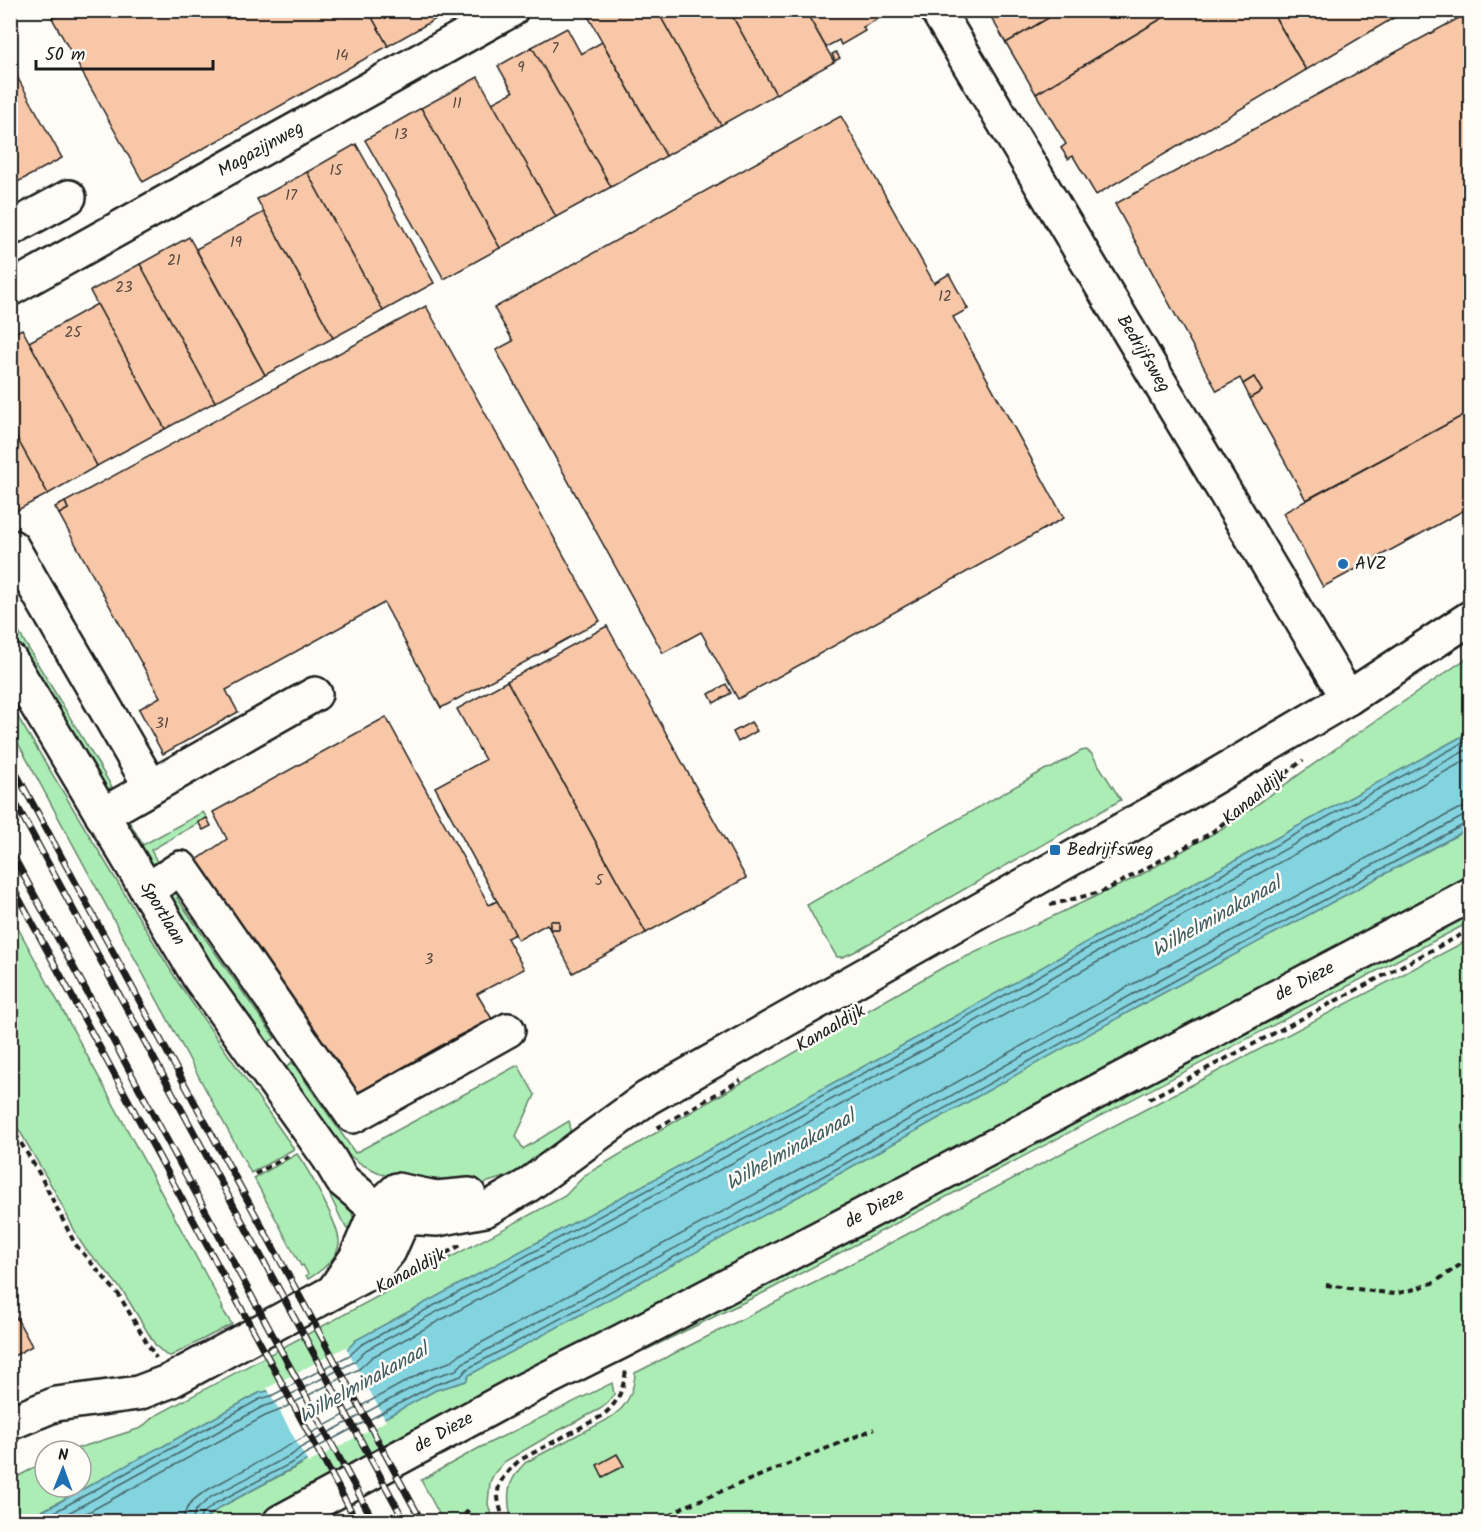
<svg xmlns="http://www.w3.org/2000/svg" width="1481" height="1532" viewBox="0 0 1481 1532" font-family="Kalam,sans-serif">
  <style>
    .green { fill: #acedb6; stroke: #648469; stroke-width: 1.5 }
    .water { fill: #84d4df; stroke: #5a8a91; stroke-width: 1.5 }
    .pier { fill: #fdfcf7 }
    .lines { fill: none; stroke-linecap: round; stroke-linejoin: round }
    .shore { stroke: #46666a; stroke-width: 1.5 }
    .building { fill: #f7c7a7; stroke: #1c1c1c; stroke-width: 1.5; fill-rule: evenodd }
    .minor-casing { stroke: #1c1c1c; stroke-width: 38 }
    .path { stroke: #1c1c1c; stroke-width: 4; stroke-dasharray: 6 4.5; stroke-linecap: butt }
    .minor { stroke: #fdfcf7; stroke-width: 33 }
    .rail-casing { stroke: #1c1c1c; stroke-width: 7 }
    .rail { stroke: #fdfcf7; stroke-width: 4.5; stroke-dasharray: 14; stroke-linecap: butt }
    .poi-dot { fill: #1f6fb2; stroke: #fdfcf7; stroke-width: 2 }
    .labels { text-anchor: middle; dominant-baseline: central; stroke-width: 5; stroke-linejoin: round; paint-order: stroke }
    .number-label { font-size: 15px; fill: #53473f }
    .street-label { font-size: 18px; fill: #1c1c1c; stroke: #fdfcf7 }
    .poi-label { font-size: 18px; fill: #1c1c1c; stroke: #fdfcf7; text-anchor: start }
    .water-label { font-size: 20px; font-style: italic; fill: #405c60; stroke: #fdfcf7 }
  </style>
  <rect width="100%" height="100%" fill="#fdfcf7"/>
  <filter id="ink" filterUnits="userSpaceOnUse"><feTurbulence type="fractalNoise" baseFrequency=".0167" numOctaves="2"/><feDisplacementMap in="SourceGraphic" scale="12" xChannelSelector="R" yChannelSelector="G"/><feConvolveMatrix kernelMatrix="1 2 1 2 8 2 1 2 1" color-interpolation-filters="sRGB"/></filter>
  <g filter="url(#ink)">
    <g class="green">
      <path d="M 10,618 L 112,787 L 106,790 L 94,780 L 11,634 Z"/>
      <path d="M 1470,656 L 1470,732 L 1083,944 L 935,1028 L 356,1340 L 347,1350 L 268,1391 L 259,1393 L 160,1448 L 23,1521 L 11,1522 L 11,1480 L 45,1462 L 45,1487 L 81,1487 L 81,1451 L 69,1451 L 141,1428 L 153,1417 L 565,1196 L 585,1175 L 691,1112 L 942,968 L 1137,877 L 1228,825 L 1335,749 Z"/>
      <path d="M 10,704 L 179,984 L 294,1149 L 251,1173 L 11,730 Z"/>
      <path d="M 1086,750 L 1091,753 L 1121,800 L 854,952 L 843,957 L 837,957 C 832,950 829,941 823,935 L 807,905 L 1046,769 L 1052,768 L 1081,751 Z"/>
      <path d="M 203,812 L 207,818 L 151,850 L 158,864 L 158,865 L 149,868 L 126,825 L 129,821 L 143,845 Z"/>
      <path d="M 1470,828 L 1470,883 L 484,1398 L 255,1521 L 203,1522 L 219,1508 L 300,1465 L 306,1460 L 436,1390 L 466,1381 L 469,1375 L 801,1195 L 1141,1005 Z"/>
      <path d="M 176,887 L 188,890 L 177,898 L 275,1038 L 266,1044 L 200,955 L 168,894 Z"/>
      <path d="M 1470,909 L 1470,922 L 769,1290 L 646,1350 L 645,1347 Z"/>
      <path d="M 11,915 L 214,1290 L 223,1308 L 222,1309 L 232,1324 L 171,1356 L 166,1355 L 156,1346 L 124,1293 L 108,1273 L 86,1250 L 80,1241 L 54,1190 L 11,1116 Z"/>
      <path d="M 1470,939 L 1470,1521 L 512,1522 C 506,1496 506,1482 525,1463 C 543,1453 561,1444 579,1434 C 609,1419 633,1411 635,1373 L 834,1273 L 837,1271 Z"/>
      <path d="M 292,1062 L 355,1153 L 518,1065 L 535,1095 L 516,1136 L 523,1149 L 569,1121 C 572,1128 569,1134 566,1140 L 523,1169 L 510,1175 L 479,1185 L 397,1181 L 363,1165 L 347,1154 L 333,1142 L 283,1071 Z"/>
      <path d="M 297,1154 C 308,1169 341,1228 339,1244 C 337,1259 320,1272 308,1279 L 306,1275 L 308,1274 L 303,1265 L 301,1266 L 254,1178 Z"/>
      <path d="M 319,1172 L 350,1205 L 353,1217 L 354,1231 L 347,1229 L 342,1221 Z"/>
      <path d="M 612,1383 L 614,1394 L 608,1403 L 600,1409 L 552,1434 L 504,1462 L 494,1474 L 490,1482 L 488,1504 L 493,1521 L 443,1521 L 421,1480 L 479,1448 Z"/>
    </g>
    <path class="water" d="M 1470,732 L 1470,828 L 1141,1005 L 801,1195 L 469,1375 L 466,1381 L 436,1390 L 219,1508 L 203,1521 L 23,1522 L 158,1448 L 160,1448 L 259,1393 L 268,1391 L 347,1350 L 356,1340 L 935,1028 L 1083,944 Z"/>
    <path class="pier" d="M 346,1347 L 386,1421 L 308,1463 L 267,1388 Z"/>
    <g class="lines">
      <g class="shore">
        <path d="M 36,1522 L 159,1455 L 163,1453 L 260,1399 L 271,1396 L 350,1355 L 361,1345 L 938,1033 L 1086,949 L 1470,739"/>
        <path d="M 52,1522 L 161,1462 L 167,1460 L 262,1407 L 274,1403 L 354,1362 L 366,1350 L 942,1040 L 1090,956 L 1470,748"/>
        <path d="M 70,1522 L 265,1416 L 278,1411 L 359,1369 L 372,1357 L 946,1048 L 1094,964 L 1470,758"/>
        <path d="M 183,1522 C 184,1505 196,1497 209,1489 L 425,1371 L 450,1362 L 459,1355 L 790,1175 L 1131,985 L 1458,809 L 1470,807"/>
        <path d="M 192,1522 L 195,1511 L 211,1497 L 293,1454 L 300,1448 L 430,1378 L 456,1370 L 463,1363 L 795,1183 L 1135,993 L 1462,817 L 1470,816"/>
        <path d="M 200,1522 L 201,1515 L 216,1503 L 297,1460 L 303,1455 L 434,1385 L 461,1376 L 467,1369 L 798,1190 L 1139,1000 L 1465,824 L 1470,823"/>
      </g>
    </g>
    <g class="building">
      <path d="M 66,10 L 368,10 L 388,46 L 143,182 L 52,18 Z"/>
      <path d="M 368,10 L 440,10 L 443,15 L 388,46 Z"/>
      <path d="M 598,10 L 657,10 L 721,125 L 666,156 L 588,16 Z"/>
      <path d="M 657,10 L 729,10 L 776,94 L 721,125 Z"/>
      <path d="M 729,10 L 805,10 L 834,62 L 776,94 Z"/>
      <path d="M 805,10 L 876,10 L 880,18 L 863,27 L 865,31 L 841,45 L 839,40 L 826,47 Z"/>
      <path d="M 987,10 L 1062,10 L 1006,43 Z"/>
      <path d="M 1062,10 L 1176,10 L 1036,94 L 1006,43 Z"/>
      <path d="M 1176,10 L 1271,10 L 1306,70 L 1096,195 L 1073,156 L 1068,159 L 1061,148 L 1066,144 L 1036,94 Z"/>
      <path d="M 1271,10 L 1407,10 L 1306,70 Z"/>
      <path d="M 1470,12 L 1470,426 L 1464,415 L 1306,500 L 1250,398 L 1262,391 L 1254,377 L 1243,384 L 1240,378 L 1217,391 L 1115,204 Z"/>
      <path d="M 567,28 L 581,54 L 602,42 L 666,156 L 611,187 L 532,47 Z"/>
      <path d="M 532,47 L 611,187 L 556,217 L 492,103 L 513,92 L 498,66 Z"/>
      <path d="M 836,52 L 840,58 L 835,61 L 832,54 Z"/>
      <path d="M 10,64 L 62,158 L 14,184 L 10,178 Z"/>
      <path d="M 478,77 L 556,217 L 500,248 L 421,108 Z"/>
      <path d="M 421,108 L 500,248 L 444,279 L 365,140 Z"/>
      <path d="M 841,116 L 934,283 L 949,274 L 968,309 L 953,317 L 1064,518 L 738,699 L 701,632 L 663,653 L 496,350 L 513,341 L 494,308 Z"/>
      <path d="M 356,144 L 434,283 L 383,311 L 307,172 Z"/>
      <path d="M 307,172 L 383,311 L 333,338 L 257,199 Z"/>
      <path d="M 264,212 L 333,338 L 265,375 L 196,249 Z"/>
      <path d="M 189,237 L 265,375 L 215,402 L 140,264 Z"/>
      <path d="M 140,264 L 215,402 L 165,429 L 90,291 Z"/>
      <path d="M 97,304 L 165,429 L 97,466 L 29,342 Z"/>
      <path d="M 426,306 L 600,621 L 441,708 L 384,603 L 226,690 L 238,712 L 163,754 L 139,709 L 160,697 L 59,514 L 68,509 L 65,502 Z"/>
      <path d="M 22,329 L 97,466 L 48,494 L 10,426 L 10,335 Z"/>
      <path d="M 1254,377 L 1262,391 L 1250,398 L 1243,384 Z"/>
      <path d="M 1464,415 L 1470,426 L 1470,507 L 1323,587 L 1283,513 Z"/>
      <path d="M 10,426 L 48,494 L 10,514 Z"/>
      <path d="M 65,502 L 68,509 L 59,514 L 55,507 Z"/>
      <path d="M 607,626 L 746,878 L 646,933 L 507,681 Z"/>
      <path d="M 507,681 L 646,933 L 573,973 L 547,924 L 518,940 L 435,787 L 485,760 L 457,709 ZM 550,921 L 559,921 L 559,929 L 550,929 Z"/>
      <path d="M 726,684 L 731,693 L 714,703 L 709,694 Z"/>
      <path d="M 386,717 L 489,905 L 497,901 L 510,924 L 515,934 L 507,938 L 524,969 L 477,994 L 492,1019 L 458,1036 L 363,1090 L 357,1092 L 350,1092 L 187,867 L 227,839 L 213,812 Z"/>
      <path d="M 751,722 L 757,731 L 738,742 L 733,732 Z"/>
      <path d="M 207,818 L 211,826 L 203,830 L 198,822 Z"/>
      <rect x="550" y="921" width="9" height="8"/>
      <path d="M 15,1315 L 32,1346 L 14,1356 L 10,1350 L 10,1317 Z"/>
      <path d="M 617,1454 L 624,1466 L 603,1477 L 597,1465 Z"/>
    </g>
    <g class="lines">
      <g class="minor-casing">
        <g id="minor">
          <path d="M 937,10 L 1348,698"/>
          <path d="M 10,229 L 69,197"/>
          <path d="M 10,289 L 511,10"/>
          <path d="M 12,547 L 151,787"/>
          <path d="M 10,660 L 199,977 L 329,1158 L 342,1180 L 377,1209 L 404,1217"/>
          <path d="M 102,815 L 315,694"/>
          <path d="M 147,890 L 181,868 L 353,1116 L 508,1030"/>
          <path d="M 335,1289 L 356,1258 L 377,1209 L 397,1190 L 436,1198 L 469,1195"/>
          <path d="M 10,1423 L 56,1404 L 138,1393 L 170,1381 L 373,1270 L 389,1251 L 404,1217 L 437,1219 L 485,1210 L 527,1186 L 647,1098 L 1168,804 L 1348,698 L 1470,618"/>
          <path d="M 280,1522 L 518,1393 L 622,1341 L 865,1214 L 1470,895"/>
        </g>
      </g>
      <g class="path">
        <path d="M 1050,905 L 1104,891 L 1211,833 L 1303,760"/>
        <path d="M 1149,1099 L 1470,930"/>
        <path d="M 10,1125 L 39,1173 L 75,1244 L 119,1295 L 156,1358"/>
        <path d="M 657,1128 L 741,1080"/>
        <path d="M 255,1174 L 292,1154"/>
        <path d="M 409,1273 L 463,1244"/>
        <path d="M 1326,1285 L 1395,1294 L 1415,1289 L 1435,1282 L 1470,1258"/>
        <path d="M 10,1456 L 20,1451"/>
        <path d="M 457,1522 L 471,1508"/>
        <path d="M 505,1522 C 493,1491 495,1482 520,1460 L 602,1416 C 619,1402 623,1390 626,1370"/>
        <path d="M 662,1522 L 683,1507 L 874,1429"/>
      </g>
      <use href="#minor" class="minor"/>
      <g class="rail-casing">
        <g id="rail">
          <path d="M 10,762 L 422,1522"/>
          <path d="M 10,793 L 405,1522"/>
          <path d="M 10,850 L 374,1522"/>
          <path d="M 10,882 L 357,1522"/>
        </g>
      </g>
      <use href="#rail" class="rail"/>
    </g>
  </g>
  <g class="poi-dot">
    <circle cx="1343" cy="564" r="6"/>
    <rect x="1049" y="844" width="12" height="12" rx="3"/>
  </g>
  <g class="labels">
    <g class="number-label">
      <text x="555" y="49">7</text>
      <text x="342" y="56">14</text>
      <text x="521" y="68">9</text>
      <text x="457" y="104">11</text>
      <text x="401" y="135">13</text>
      <text x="336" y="171">15</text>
      <text x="291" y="196">17</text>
      <text x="236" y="243">19</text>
      <text x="174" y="261">21</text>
      <text x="124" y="288">23</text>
      <text x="945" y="297">12</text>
      <text x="73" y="333">25</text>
      <text x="162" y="724">31</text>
      <text x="599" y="881">5</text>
      <text x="429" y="960">3</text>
    </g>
    <g class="street-label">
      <text transform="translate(261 150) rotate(-29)">Magazijnweg</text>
      <text transform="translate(1143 354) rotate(59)">Bedrijfsweg</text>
      <text transform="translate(1255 798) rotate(-39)">Kanaaldijk</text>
      <text transform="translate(162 914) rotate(59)">Sportlaan</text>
      <text transform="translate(1305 982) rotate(-28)">de Dieze</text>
      <text transform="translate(831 1029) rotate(-30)">Kanaaldijk</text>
      <text transform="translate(875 1209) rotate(-28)">de Dieze</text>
      <text transform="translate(411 1272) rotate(-28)">Kanaaldijk</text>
      <text transform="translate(444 1433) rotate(-29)">de Dieze</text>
    </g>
    <g class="poi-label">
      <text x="1355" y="564">AVZ</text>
      <text x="1067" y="850">Bedrijfsweg</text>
    </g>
    <g class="water-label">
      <text transform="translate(1217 918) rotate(-29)">Wilhelminakanaal</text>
      <text transform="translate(791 1151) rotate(-29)">Wilhelminakanaal</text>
      <text transform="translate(364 1384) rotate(-29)">Wilhelminakanaal</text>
    </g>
  </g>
  <rect width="1481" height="1532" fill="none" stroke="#fdfcf7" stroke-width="36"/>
  <rect x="18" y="18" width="1445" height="1496" fill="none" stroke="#1c1c1c" stroke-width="2" filter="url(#ink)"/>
  <g transform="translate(63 1469) rotate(1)"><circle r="28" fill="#fdfcf7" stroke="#a3a29f" stroke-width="1.5"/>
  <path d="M0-4.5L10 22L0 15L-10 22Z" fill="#1f6fb2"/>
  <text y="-9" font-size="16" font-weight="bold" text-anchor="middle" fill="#1c1c1c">N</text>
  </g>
  <path d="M36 60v9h177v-9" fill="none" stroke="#1c1c1c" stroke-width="3"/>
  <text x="45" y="60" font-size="18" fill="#1c1c1c" stroke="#fdfcf7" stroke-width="4.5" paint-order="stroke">50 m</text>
</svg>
